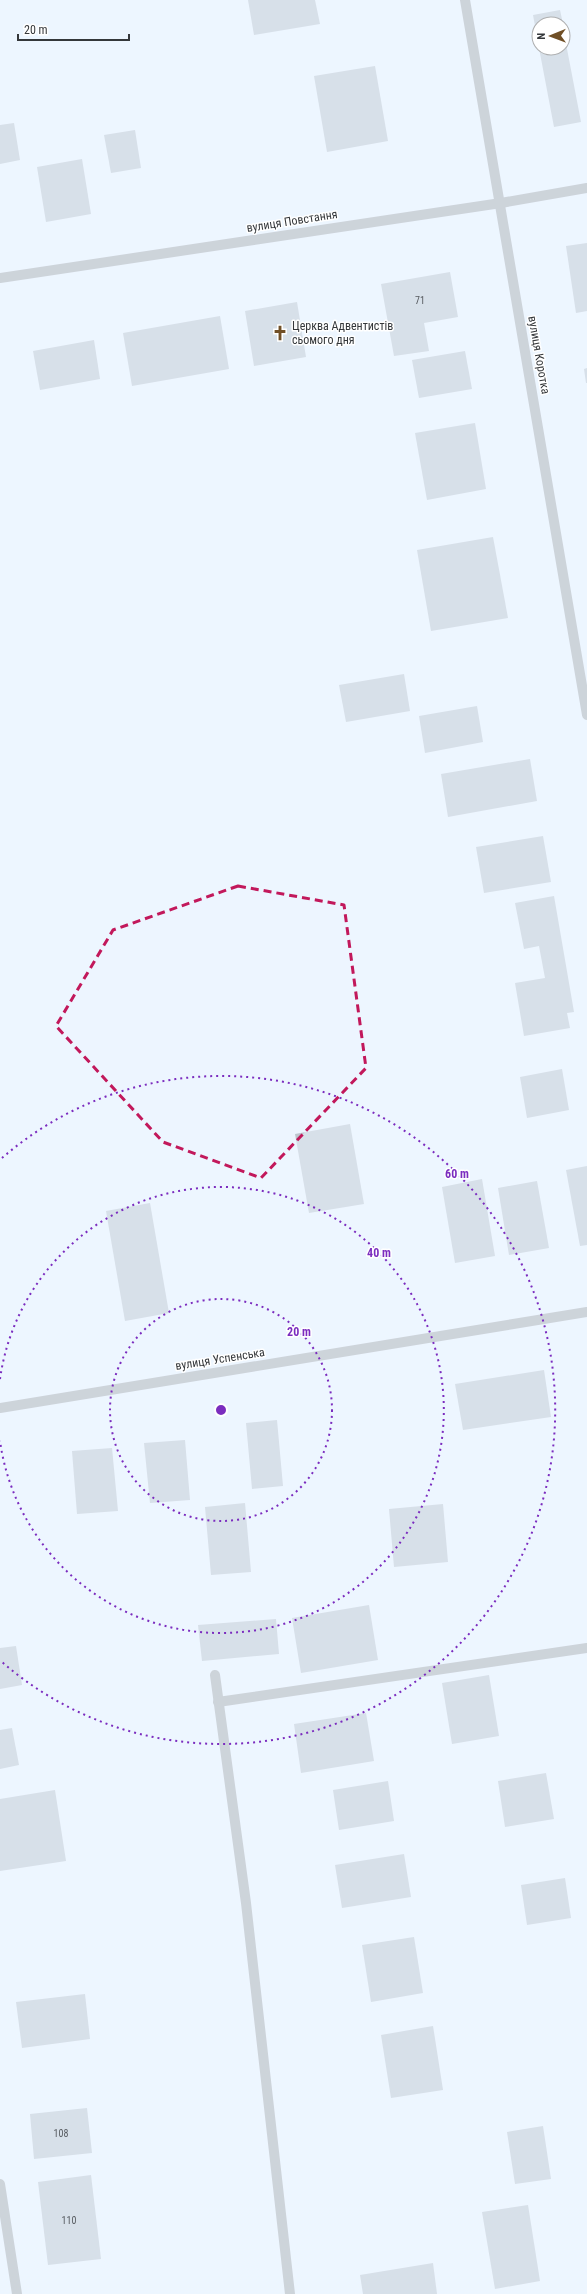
<svg xmlns="http://www.w3.org/2000/svg" width="587" height="2294" viewBox="0 0 587 2294" font-family="'Roboto Condensed',sans-serif">
  <style>
    .building { fill: #bdc5ce }
    .lines { fill: none; stroke-linecap: round; stroke-linejoin: round }
    .minor { stroke: #a7aaae; stroke-width: 10 }
    .marked { fill: none; stroke: #c2185b; stroke-width: 3; stroke-dasharray: 8 5; stroke-linejoin: round }
    .ring { fill: none; stroke: #7b2cbf; stroke-width: 2; stroke-dasharray: 2 4 }
    .labels { text-anchor: middle; dominant-baseline: central; stroke-width: 3; stroke-linejoin: round; paint-order: stroke }
    .number-label { font-size: 10px; fill: #565a5f }
    .street-label { font-size: 12px; fill: #34373a; stroke: #fff }
    .poi-label { font-size: 12px; fill: #34373a; stroke: #fff; text-anchor: start }
    .centre { fill: #7b2cbf; stroke: #fff; stroke-width: 2 }
    .ring-label { font-size: 12px; text-anchor: middle; font-weight: bold; fill: #7b2cbf; stroke: #fff; stroke-width: 3; stroke-linejoin: round; paint-order: stroke }
  </style>
  <rect width="100%" height="100%" fill="#edf5ff"/>
  <g class="building">
    <path d="M 248,0 L 315,0 L 320,24 L 254,35 Z"/>
    <path d="M 560,10 L 563,24 L 539,24 L 538,42 L 533,15 Z"/>
    <path d="M 563,28 L 581,122 L 554,127 L 539,48 L 563,48 Z"/>
    <path d="M 375,66 L 388,141 L 327,152 L 314,76 Z"/>
    <path d="M 14,123 L 20,160 L 0,164 L 0,125 Z"/>
    <path d="M 135,130 L 141,168 L 111,173 L 104,135 Z"/>
    <path d="M 82,159 L 91,214 L 46,222 L 37,167 Z"/>
    <path d="M 587,243 L 587,311 L 576,313 L 566,246 Z"/>
    <path d="M 450,272 L 458,317 L 424,323 L 429,351 L 394,356 L 381,284 Z"/>
    <path d="M 297,302 L 306,357 L 254,366 L 245,311 Z"/>
    <path d="M 220,316 L 229,369 L 132,386 L 123,333 Z"/>
    <path d="M 94,340 L 100,379 L 40,390 L 33,351 Z"/>
    <path d="M 465,351 L 472,389 L 419,398 L 412,360 Z"/>
    <path d="M 587,368 L 587,383 L 586,383 L 584,369 Z"/>
    <path d="M 475,423 L 486,489 L 427,500 L 415,433 Z"/>
    <path d="M 493,537 L 508,618 L 431,631 L 417,550 Z"/>
    <path d="M 404,674 L 410,711 L 346,722 L 339,685 Z"/>
    <path d="M 477,706 L 483,742 L 425,753 L 419,716 Z"/>
    <path d="M 530,759 L 537,801 L 448,817 L 441,774 Z"/>
    <path d="M 543,836 L 551,882 L 484,893 L 476,847 Z"/>
    <path d="M 554,896 L 574,1012 L 567,1013 L 570,1028 L 524,1036 L 515,983 L 545,978 L 539,946 L 524,949 L 515,903 Z"/>
    <path d="M 562,1069 L 569,1110 L 527,1118 L 520,1077 Z"/>
    <path d="M 350,1124 L 364,1204 L 309,1213 L 295,1134 Z"/>
    <path d="M 587,1166 L 587,1245 L 580,1246 L 566,1170 Z"/>
    <path d="M 482,1179 L 495,1256 L 455,1263 L 442,1187 Z"/>
    <path d="M 537,1181 L 549,1248 L 509,1255 L 498,1188 Z"/>
    <path d="M 150,1203 L 169,1313 L 125,1321 L 106,1211 Z"/>
    <path d="M 544,1370 L 551,1417 L 463,1430 L 455,1384 Z"/>
    <path d="M 277,1420 L 283,1486 L 252,1489 L 246,1423 Z"/>
    <path d="M 185,1440 L 190,1500 L 150,1503 L 144,1443 Z"/>
    <path d="M 112,1448 L 118,1511 L 77,1514 L 72,1451 Z"/>
    <path d="M 245,1503 L 251,1572 L 211,1575 L 205,1507 Z"/>
    <path d="M 443,1504 L 448,1562 L 394,1567 L 389,1509 Z"/>
    <path d="M 369,1605 L 378,1660 L 301,1673 L 292,1618 Z"/>
    <path d="M 276,1619 L 279,1654 L 202,1661 L 198,1625 Z"/>
    <path d="M 16,1646 L 22,1685 L 0,1689 L 0,1648 Z"/>
    <path d="M 489,1675 L 499,1736 L 452,1744 L 442,1683 Z"/>
    <path d="M 366,1713 L 374,1761 L 301,1773 L 294,1724 Z"/>
    <path d="M 12,1728 L 19,1765 L 0,1769 L 0,1730 Z"/>
    <path d="M 546,1773 L 554,1819 L 505,1827 L 498,1781 Z"/>
    <path d="M 388,1781 L 394,1821 L 339,1830 L 333,1790 Z"/>
    <path d="M 55,1790 L 66,1861 L 0,1871 L 0,1799 Z"/>
    <path d="M 404,1854 L 411,1897 L 342,1908 L 335,1865 Z"/>
    <path d="M 565,1878 L 571,1918 L 527,1925 L 521,1885 Z"/>
    <path d="M 414,1937 L 423,1993 L 371,2002 L 362,1945 Z"/>
    <path d="M 85,1994 L 90,2039 L 22,2048 L 16,2002 Z"/>
    <path d="M 433,2026 L 443,2090 L 391,2098 L 381,2035 Z"/>
    <path d="M 87,2108 L 92,2153 L 34,2159 L 30,2114 Z"/>
    <path d="M 543,2126 L 551,2179 L 515,2184 L 507,2132 Z"/>
    <path d="M 91,2175 L 101,2259 L 48,2265 L 38,2182 Z"/>
    <path d="M 528,2205 L 540,2281 L 495,2289 L 482,2212 Z"/>
    <path d="M 433,2263 L 437,2294 L 363,2294 L 360,2275 Z"/>
  </g>
  <g class="lines">
    <g class="minor">
      <path d="M 465,0 L 587,715"/>
      <path d="M 0,278 L 501,203 L 587,188"/>
      <path d="M 0,1408 L 587,1312"/>
      <path d="M 215,1675 L 246,1903 L 290,2294"/>
      <path d="M 218,1702 L 587,1648"/>
      <path d="M 0,2184 L 17,2294"/>
    </g>
  </g>
  <path d="M0 0H587V2294H0ZM 238,886 L 344,905 L 366,1068 L 261,1178 L 163,1142 L 56,1026 L 113,930 Z" fill="#edf5ff" fill-opacity=".55" fill-rule="evenodd"/>
  <path class="marked" d="M 238,886 L 344,905 L 366,1068 L 261,1178 L 163,1142 L 56,1026 L 113,930 Z"/>
  <g class="ring">
    <circle cx="221" cy="1410" r="111"/>
    <path d="M0 1379A223 223 0 1 1 0 1441"/>
    <path d="M2 1158A334 334 0 1 1 2 1662"/>
  </g>
  <defs>
    <g id="church-bare" transform="scale(1.2)"><path d="M-1.2-6h2.4v3.5h3.3v2.4h-3.3V6h-2.4V-.1h-3.3v-2.4h3.3Z" fill="#704f26" stroke="#fff" stroke-width="2.5" paint-order="stroke"/></g>
  </defs>
  <g fill-rule="evenodd">
    <use href="#church-bare" x="280" y="333"/>
  </g>
  <g class="labels">
    <g class="number-label">
      <text x="420" y="300">71</text>
      <text x="61" y="2133">108</text>
      <text x="69" y="2220">110</text>
    </g>
    <g class="street-label">
      <text transform="translate(292 221) rotate(-9)">вулиця Повстання</text>
      <text transform="translate(539 355) rotate(80)">вулиця Коротка</text>
      <text transform="translate(220 1359) rotate(-9)">вулиця Успенська</text>
    </g>
    <g class="poi-label">
      <text x="292" y="326">Церква Адвентистів<tspan x="292" dy="14">сьомого дня</tspan></text>
    </g>
  </g>
  <circle cx="221" cy="1410" r="6" class="centre"/>
  <g class="ring-label">
    <text x="457" y="1178">60 m</text>
    <text x="379" y="1257">40 m</text>
    <text x="299" y="1336">20 m</text>
  </g>
  <g transform="translate(551 36) rotate(269)"><circle r="19" fill="#ffffff" stroke="#aeafb0"/>
  <path d="M0-3L7 15L0 10L-7 15Z" fill="#704f26"/>
  <text y="-6" font-size="11" font-weight="bold" text-anchor="middle" fill="#34373a">N</text>
  </g>
  <path d="M18 34v6h111v-6" fill="none" stroke="#34373a" stroke-width="2"/>
  <text x="24" y="34" font-size="12" fill="#34373a" stroke="#ffffff" stroke-width="3" paint-order="stroke">20 m</text>
</svg>
